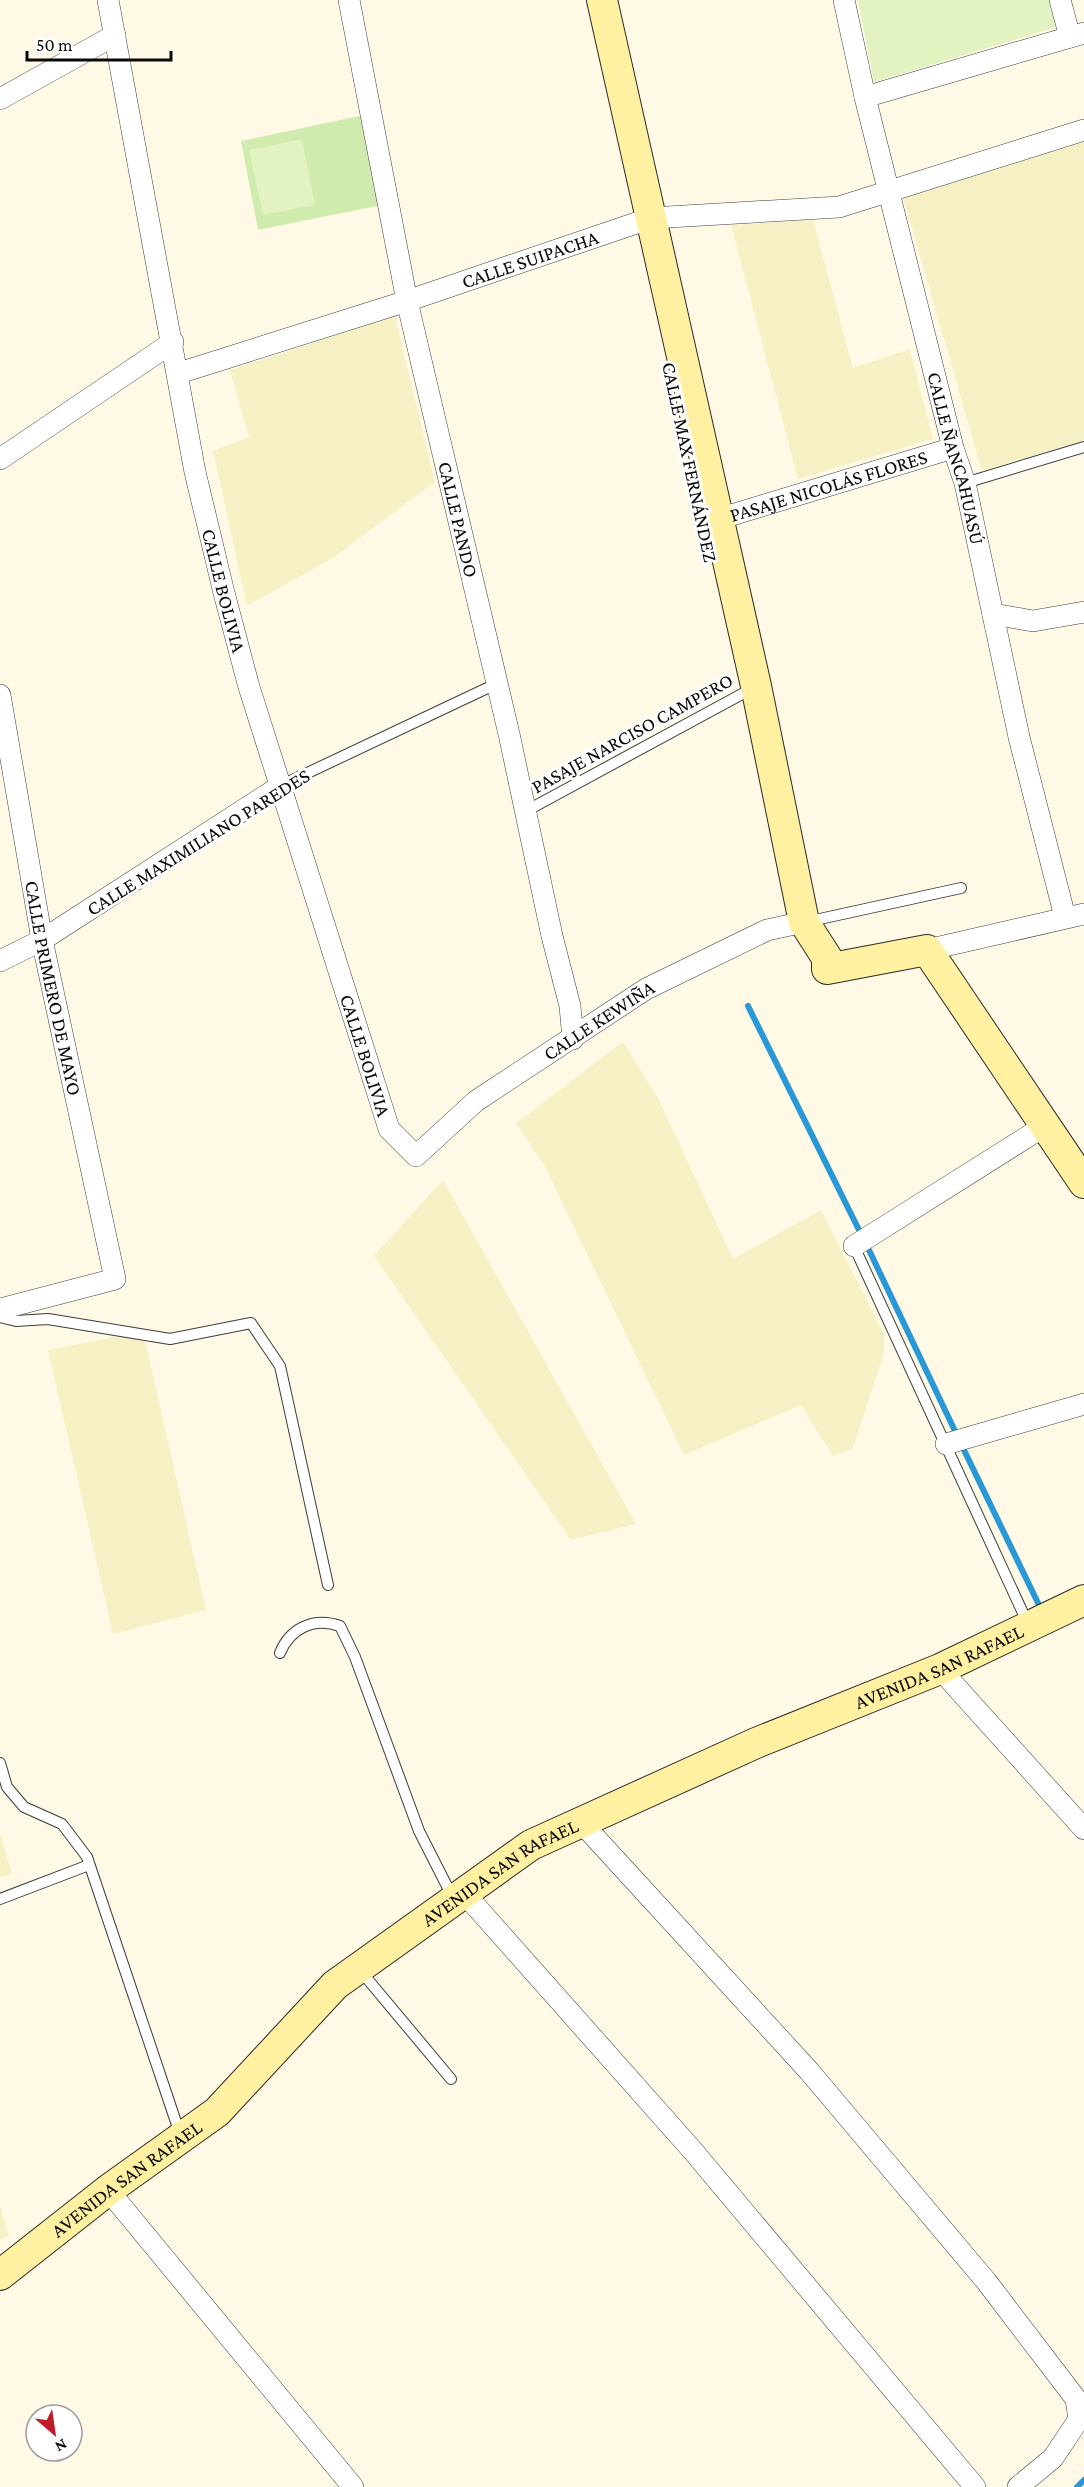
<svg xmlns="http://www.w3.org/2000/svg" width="1084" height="2487" viewBox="0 0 1084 2487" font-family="'Crimson Pro',serif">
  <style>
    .farmland { fill: #f6f0c5 }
    .green { fill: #d0ebae }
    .pitch { fill: #e2f2c0 }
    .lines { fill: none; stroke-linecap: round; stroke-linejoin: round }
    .stream { stroke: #2998d6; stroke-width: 6 }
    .lane-casing { stroke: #3c3c3c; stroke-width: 12 }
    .street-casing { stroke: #3c3c3c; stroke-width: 22 }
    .secondary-casing { stroke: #2b2b2b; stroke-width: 32 }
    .lane { stroke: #fff; stroke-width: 10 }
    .street { stroke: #fff; stroke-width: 21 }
    .secondary { stroke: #fff1a1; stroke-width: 30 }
    .labels { text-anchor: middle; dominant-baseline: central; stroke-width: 6; stroke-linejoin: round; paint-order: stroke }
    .street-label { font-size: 20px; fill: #090909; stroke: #fff }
  </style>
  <rect width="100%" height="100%" fill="#fff9e6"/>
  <g class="farmland">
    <path d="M 1084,138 L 1084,440 L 982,471 L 901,190 Z"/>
    <path d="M 813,220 L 853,368 L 910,349 L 933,439 L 798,479 L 731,225 Z"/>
    <path d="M 395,316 L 435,482 L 333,558 L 247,606 L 213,451 L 249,437 L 230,370 Z"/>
    <path d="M 623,1042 L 658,1098 L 733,1259 L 821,1210 L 884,1334 L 884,1353 L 853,1448 L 833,1456 L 801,1405 L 684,1455 L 545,1167 L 516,1123 Z"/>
    <path d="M 443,1180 L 636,1524 L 571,1540 L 374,1256 Z"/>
    <path d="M 143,1331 L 206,1610 L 113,1634 L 48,1350 Z"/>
    <path d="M 0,1833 L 12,1874 L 0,1877 Z"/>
    <path d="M 0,2206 L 9,2235 L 0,2241 Z"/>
  </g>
  <path class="green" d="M 364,115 L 382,205 L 258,230 L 241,141 Z"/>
  <g class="pitch">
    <path d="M 858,0 L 1049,0 L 1057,27 L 874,82 Z"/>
    <path d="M 302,139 L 315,205 L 263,215 L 249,150 Z"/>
  </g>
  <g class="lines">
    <g class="stream">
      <path d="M 748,1006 L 859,1230"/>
      <path d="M 869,1250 L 955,1431"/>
      <path d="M 964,1450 L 1038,1603"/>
      <path d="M 1077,2487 L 1084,2480"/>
    </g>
    <g class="lane-casing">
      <g id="lane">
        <path d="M 965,483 L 1084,447"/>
        <path d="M 282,785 L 498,683"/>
        <path d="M 526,811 L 755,687"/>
        <path d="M 806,922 L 961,888"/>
        <path d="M 854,1246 L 1028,1624"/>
        <path d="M 0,1317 L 16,1321 L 48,1319 L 170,1339 L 251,1323 L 280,1366 L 328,1585"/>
        <path d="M 280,1653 C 290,1628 314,1617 340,1626 L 355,1657 L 419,1831 L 453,1898"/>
        <path d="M 0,1763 L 7,1787 L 24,1807 L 62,1824 L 87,1857 L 180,2134"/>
        <path d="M 0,1899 L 89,1865"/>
        <path d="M 359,1969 L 451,2079"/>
      </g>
    </g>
    <g class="street-casing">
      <g id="street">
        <path id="s1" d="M 108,0 L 195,472 L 224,593 L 249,687 L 389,1129 L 416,1156 L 476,1101 L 646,989 L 767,930 L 804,922"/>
        <path id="s2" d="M 349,0 L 407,301 L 509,734 L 552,936 L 570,1006 L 573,1039"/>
        <path id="s3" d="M 844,0 L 865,97 L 953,448 L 965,483 L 1019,737 L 1065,917"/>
        <path d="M 1060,0 L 1070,37"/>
        <path d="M 865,97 L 1084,33"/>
        <path d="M 0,99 L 115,35"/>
        <path id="s4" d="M 179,373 L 407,301 L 651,218 L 839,207 L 1084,130"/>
        <path d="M 0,459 L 173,342"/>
        <path id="s5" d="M 705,523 L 953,448"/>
        <path d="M 993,614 L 1033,621 L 1084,612"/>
        <path id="s6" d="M 0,695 L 42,940 L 115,1279 L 0,1309"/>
        <path d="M 927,950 L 1084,914"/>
        <path d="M 0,961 L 42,940 L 282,785"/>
        <path d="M 854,1246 L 1046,1125"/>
        <path d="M 946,1444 L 1084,1404"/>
        <path d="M 940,1669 L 1084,1829"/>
        <path d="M 580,1821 L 809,2071 L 986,2281 L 1076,2399 L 1079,2419 L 1053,2458 L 1018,2487"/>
        <path d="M 465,1894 L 693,2151 L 975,2487"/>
        <path d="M 108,2190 L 353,2487"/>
      </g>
    </g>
    <g class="secondary-casing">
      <g id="secondary">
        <path d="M 602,0 L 756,686 L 804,922 L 827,958 L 827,969 L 927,950 L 1084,1183"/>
        <path id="s7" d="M 0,2275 L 108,2190 L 217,2112 L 335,1985 L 531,1845 L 756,1743 L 940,1669 L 1084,1600"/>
      </g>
    </g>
    <use href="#lane" class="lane"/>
    <use href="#street" class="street"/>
    <use href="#secondary" class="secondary"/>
  </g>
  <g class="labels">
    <g class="street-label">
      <text stroke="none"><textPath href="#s4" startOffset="369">CALLE SUIPACHA</textPath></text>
      <text stroke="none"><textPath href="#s3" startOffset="472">CALLE ÑANCAHUASÚ</textPath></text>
      <text transform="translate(690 462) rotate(78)">CALLE MAX FERNÁNDEZ</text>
      <text stroke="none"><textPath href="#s5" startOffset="129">PASAJE NICOLÁS FLORES</textPath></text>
      <text stroke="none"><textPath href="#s2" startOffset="531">CALLE PANDO</textPath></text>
      <text stroke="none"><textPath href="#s1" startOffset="602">CALLE BOLIVIA</textPath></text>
      <text transform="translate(632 733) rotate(-29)">PASAJE NARCISO CAMPERO</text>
      <text transform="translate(198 842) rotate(-32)">CALLE MAXIMILIANO PAREDES</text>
      <text stroke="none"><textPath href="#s6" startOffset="298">CALLE PRIMERO DE MAYO</textPath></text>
      <text stroke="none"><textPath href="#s1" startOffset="1432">CALLE KEWIÑA</textPath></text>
      <text stroke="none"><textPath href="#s1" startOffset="1088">CALLE BOLIVIA</textPath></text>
      <text stroke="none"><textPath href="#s7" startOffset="1131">AVENIDA SAN RAFAEL</textPath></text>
      <text stroke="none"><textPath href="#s7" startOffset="645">AVENIDA SAN RAFAEL</textPath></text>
      <text stroke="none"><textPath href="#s7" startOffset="159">AVENIDA SAN RAFAEL</textPath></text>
    </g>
  </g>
  <g transform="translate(54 2433) rotate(151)"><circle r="28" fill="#ffffff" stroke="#9d9d9d" stroke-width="1.5"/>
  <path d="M0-4.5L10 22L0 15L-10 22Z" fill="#c11a29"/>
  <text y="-9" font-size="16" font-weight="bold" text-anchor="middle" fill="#090909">N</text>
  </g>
  <path d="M27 51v9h144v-9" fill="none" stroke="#090909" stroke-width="3"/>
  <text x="36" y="51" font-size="18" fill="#090909" stroke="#ffffff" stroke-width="4.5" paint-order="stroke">50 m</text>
</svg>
